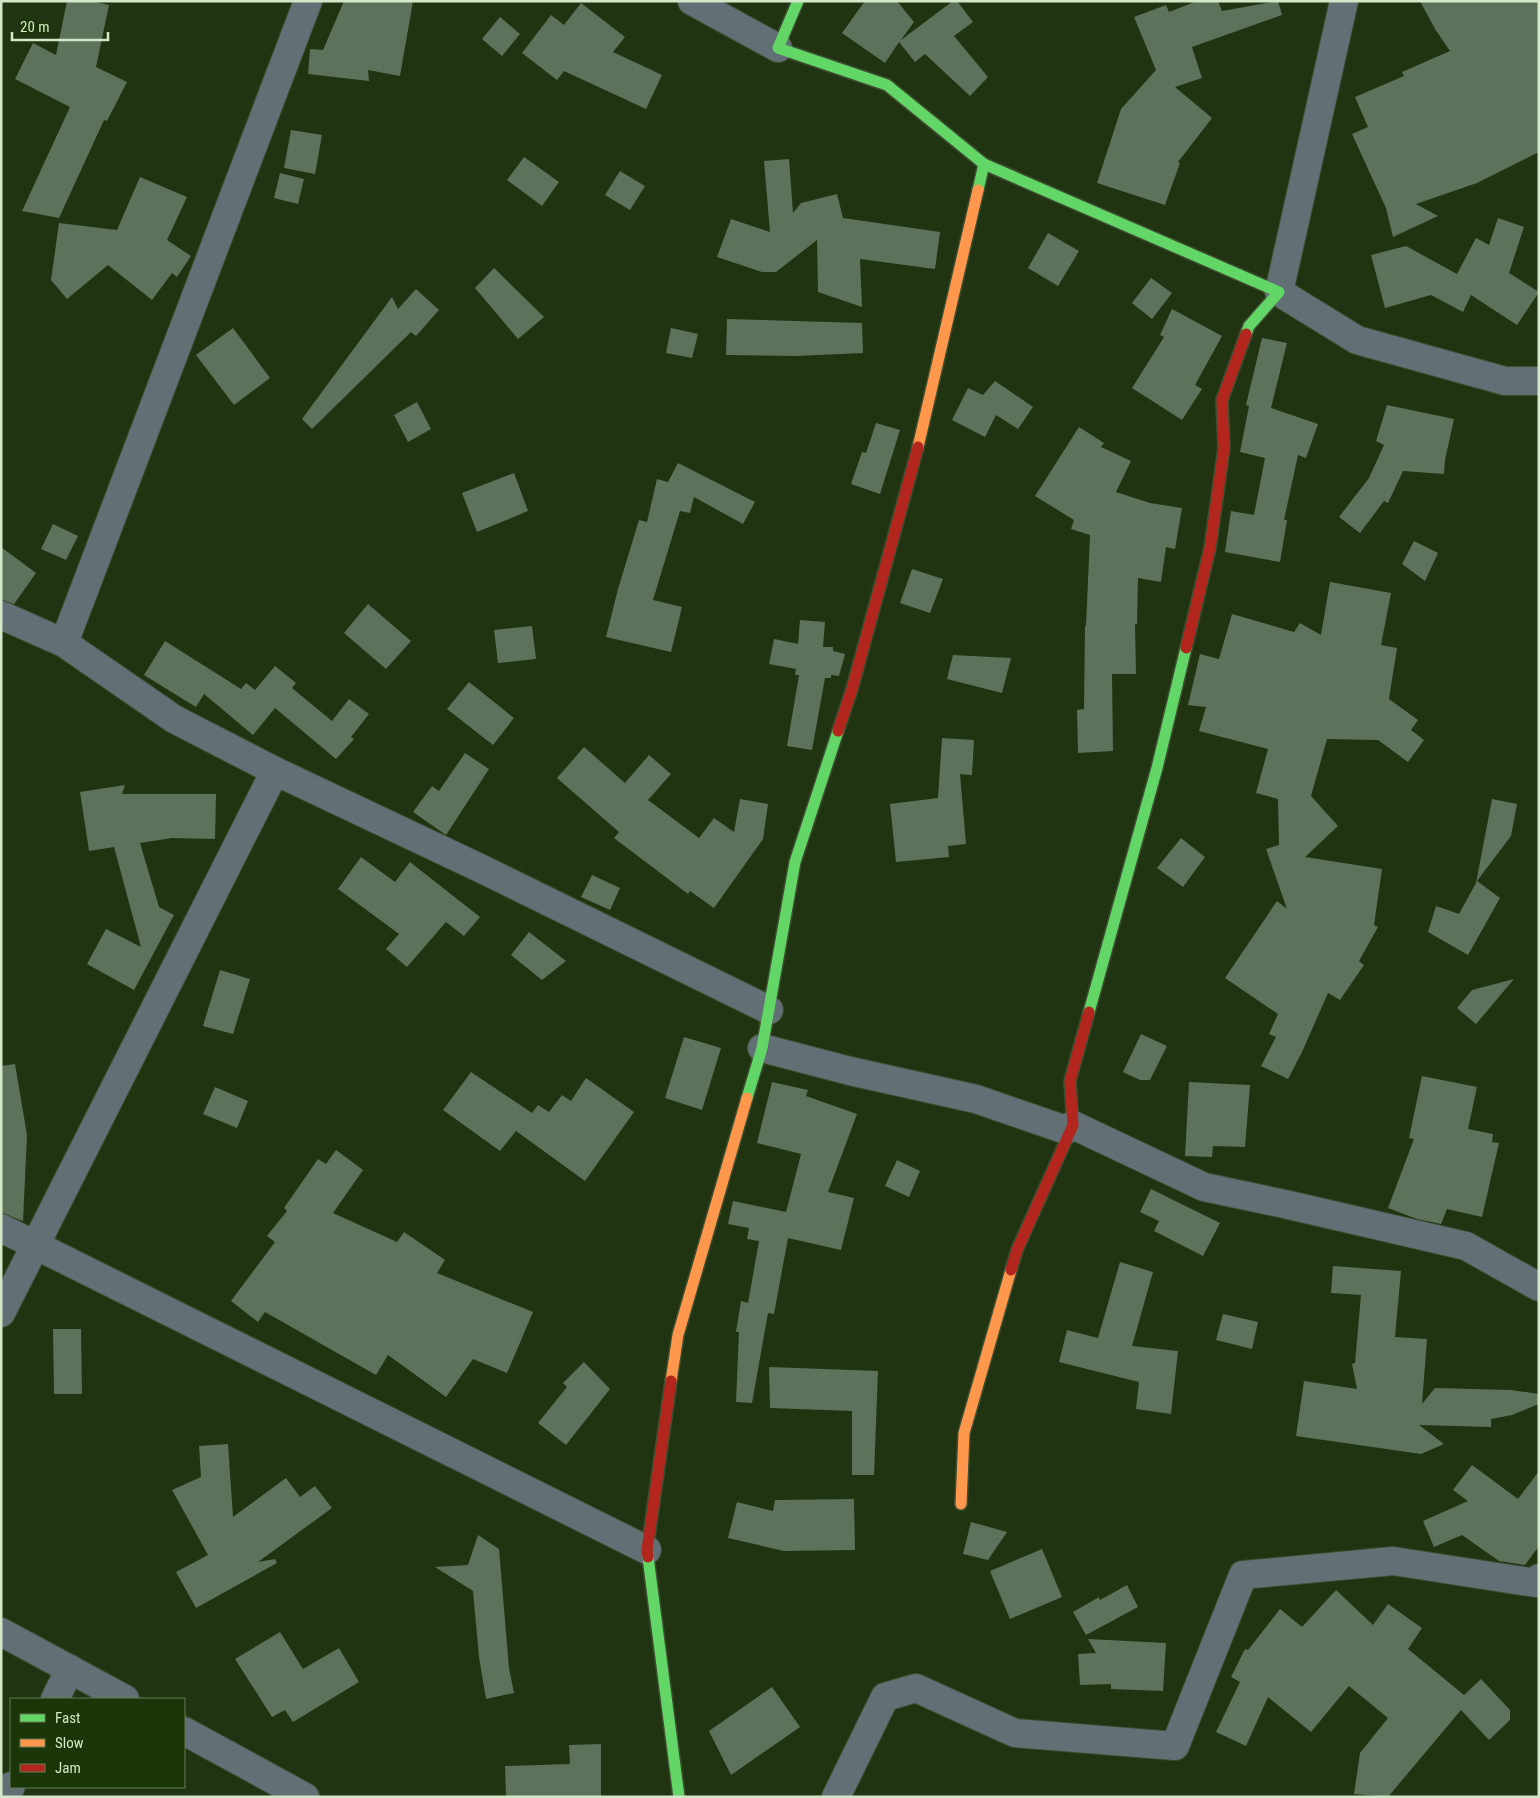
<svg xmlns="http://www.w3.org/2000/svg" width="1540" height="1798" viewBox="0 0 1540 1798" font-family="'Roboto Condensed',sans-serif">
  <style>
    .building { fill: #5c725a }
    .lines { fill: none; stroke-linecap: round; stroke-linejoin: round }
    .street-casing { stroke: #3d4e31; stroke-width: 30 }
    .fast-casing { stroke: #3d4e31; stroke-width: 14 }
    .slow-casing { stroke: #3d4e31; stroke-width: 14 }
    .jam-casing { stroke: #3d4e31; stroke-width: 14 }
    .street { stroke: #626f75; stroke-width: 28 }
    .fast { stroke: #63d668; stroke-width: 11 }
    .slow { stroke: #ff974d; stroke-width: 11 }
    .jam { stroke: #b3261e; stroke-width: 11 }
  </style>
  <rect width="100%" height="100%" fill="#203411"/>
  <g class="building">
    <path d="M 67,1 L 91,1 L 109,5 L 96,67 L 127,82 L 107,121 L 104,120 L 59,218 L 22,211 L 70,107 L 15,79 L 33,43 L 56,55 Z"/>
    <path d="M 344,1 L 413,1 L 400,76 L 368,70 L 369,81 L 308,74 L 310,49 L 323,50 Z"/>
    <path d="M 865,1 L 897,1 L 914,22 L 901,40 L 953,1 L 957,1 L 973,22 L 954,36 L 988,77 L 970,96 L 925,54 L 915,62 L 899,42 L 885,63 L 842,33 Z"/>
    <path d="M 1197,1 L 1218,1 L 1222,11 L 1278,1 L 1282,15 L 1192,47 L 1202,78 L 1175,87 L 1212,118 L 1178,162 L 1180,163 L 1165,205 L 1097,183 L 1121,109 L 1156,70 L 1134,17 L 1166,5 L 1169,12 Z"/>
    <path d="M 1420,1 L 1539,1 L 1539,152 L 1477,183 L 1416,204 L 1438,216 L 1393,237 L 1386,208 L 1352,134 L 1368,127 L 1355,97 L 1404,76 L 1402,72 L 1450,51 L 1435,29 Z"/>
    <path d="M 581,3 L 625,37 L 613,52 L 662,75 L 646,109 L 564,71 L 557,80 L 522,53 L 551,15 L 564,25 Z"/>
    <path d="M 500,17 L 520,34 L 502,56 L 482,39 Z"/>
    <path d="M 291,130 L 322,135 L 315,174 L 284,168 Z"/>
    <path d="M 524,157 L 559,182 L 542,206 L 507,180 Z"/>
    <path d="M 789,159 L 793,213 L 801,203 L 837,194 L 843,218 L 940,232 L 935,269 L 860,259 L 862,307 L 818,292 L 817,240 L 776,272 L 762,272 L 717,257 L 731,219 L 770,232 L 764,161 Z"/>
    <path d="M 620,171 L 645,186 L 630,210 L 605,195 Z"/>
    <path d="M 280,173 L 304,179 L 298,204 L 274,198 Z"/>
    <path d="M 140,177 L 187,197 L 167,240 L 191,256 L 177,277 L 172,273 L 152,300 L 108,265 L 67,299 L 51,280 L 59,223 L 117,230 Z"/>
    <path d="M 1498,218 L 1524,227 L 1509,273 L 1539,292 L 1517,325 L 1471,295 L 1463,312 L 1431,295 L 1385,308 L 1371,255 L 1406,246 L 1457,274 L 1476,238 L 1489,245 Z"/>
    <path d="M 1048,233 L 1079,251 L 1058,286 L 1028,268 Z"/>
    <path d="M 494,268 L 544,317 L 518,339 L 475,288 Z"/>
    <path d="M 1151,278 L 1172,293 L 1152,319 L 1132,303 Z"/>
    <path d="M 416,289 L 439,310 L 416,336 L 411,332 L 312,429 L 302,419 L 392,297 L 398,309 Z"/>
    <path d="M 1172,309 L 1222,336 L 1195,385 L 1202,389 L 1182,420 L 1132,388 L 1164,337 L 1160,335 Z"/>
    <path d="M 727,319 L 862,323 L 863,353 L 796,356 L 726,355 Z"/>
    <path d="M 233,328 L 270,378 L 234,405 L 196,355 Z"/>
    <path d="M 671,328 L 698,334 L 692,358 L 666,353 Z"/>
    <path d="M 1262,338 L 1287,343 L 1271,408 L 1318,424 L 1306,458 L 1298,455 L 1284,520 L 1287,520 L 1280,562 L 1225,552 L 1231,511 L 1254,515 L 1265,458 L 1240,452 L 1249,406 L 1246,405 Z"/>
    <path d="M 995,381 L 1033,407 L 1018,429 L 996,415 L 985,437 L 952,420 L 968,388 L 983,395 Z"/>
    <path d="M 417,402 L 431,429 L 408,442 L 394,415 Z"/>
    <path d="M 1387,405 L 1454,419 L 1445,460 L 1444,474 L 1403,471 L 1388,503 L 1384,501 L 1360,533 L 1339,517 L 1369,478 L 1384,445 L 1376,441 Z"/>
    <path d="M 876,423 L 900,430 L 880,494 L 851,484 L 862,452 L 866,453 Z"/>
    <path d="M 1079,427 L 1104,443 L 1101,447 L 1131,461 L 1116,492 L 1150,503 L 1182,508 L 1175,549 L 1166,547 L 1161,582 L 1138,578 L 1137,624 L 1135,624 L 1136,674 L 1112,674 L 1113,751 L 1078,753 L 1077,710 L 1084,709 L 1085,626 L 1086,626 L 1090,535 L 1071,529 L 1074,520 L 1035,496 Z"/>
    <path d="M 678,463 L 755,502 L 743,524 L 694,497 L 690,513 L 680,511 L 653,600 L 682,607 L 671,652 L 606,637 L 618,589 L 639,520 L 647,522 L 657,479 L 668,482 Z"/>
    <path d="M 514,473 L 528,511 L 477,532 L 462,493 Z"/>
    <path d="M 53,524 L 78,536 L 66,560 L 41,549 Z"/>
    <path d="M 1414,541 L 1438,553 L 1425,581 L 1402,564 Z"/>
    <path d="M 1,547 L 36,573 L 14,604 L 1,600 Z"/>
    <path d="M 912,569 L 943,579 L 930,613 L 900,603 Z"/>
    <path d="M 1330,582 L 1391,593 L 1381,645 L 1397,648 L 1389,699 L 1418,720 L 1411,730 L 1424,740 L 1408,762 L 1378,740 L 1327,739 L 1311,796 L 1338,826 L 1305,857 L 1382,869 L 1374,925 L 1378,927 L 1359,961 L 1364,965 L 1340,1000 L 1328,993 L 1302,1052 L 1288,1079 L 1261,1066 L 1276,1037 L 1269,1034 L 1278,1014 L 1225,978 L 1277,901 L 1287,909 L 1266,849 L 1279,845 L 1278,799 L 1256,793 L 1268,749 L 1199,731 L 1206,707 L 1188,705 L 1200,654 L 1219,659 L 1232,614 L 1294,632 L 1300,623 L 1321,635 Z"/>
    <path d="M 368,604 L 411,641 L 386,669 L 344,633 Z"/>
    <path d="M 800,620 L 825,622 L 823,647 L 833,647 L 833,651 L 845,654 L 839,676 L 831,675 L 831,678 L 825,678 L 812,750 L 787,746 L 799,675 L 795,675 L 796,669 L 769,664 L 774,639 L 798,644 Z"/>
    <path d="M 532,626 L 536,659 L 498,663 L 494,630 Z"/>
    <path d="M 165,641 L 241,689 L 246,683 L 255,690 L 275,666 L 296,683 L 292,688 L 332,721 L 349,699 L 369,714 L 351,737 L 354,739 L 336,759 L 275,708 L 253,735 L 204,694 L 196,707 L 144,675 Z"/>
    <path d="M 953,655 L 1011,658 L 1002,693 L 947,679 Z"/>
    <path d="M 469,682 L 514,718 L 493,745 L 447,709 Z"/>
    <path d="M 942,738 L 974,740 L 972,775 L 960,774 L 966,844 L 948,846 L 949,857 L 896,862 L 890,804 L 938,798 Z"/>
    <path d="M 584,747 L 625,783 L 649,755 L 671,774 L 648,800 L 699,838 L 714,818 L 734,832 L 740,799 L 768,804 L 763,839 L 714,908 L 690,891 L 688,894 L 614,838 L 619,832 L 557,778 Z"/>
    <path d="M 465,753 L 489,769 L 446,835 L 413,812 L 432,786 L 439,791 Z"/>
    <path d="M 125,785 L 122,794 L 216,794 L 215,839 L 172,838 L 140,843 L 159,907 L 174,915 L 134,990 L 87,964 L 106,929 L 141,947 L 114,847 L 89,851 L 80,792 Z"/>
    <path d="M 1492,799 L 1517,804 L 1511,836 L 1477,881 L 1500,898 L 1468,955 L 1428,932 L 1436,906 L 1459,914 L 1476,883 Z"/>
    <path d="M 1181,838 L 1205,857 L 1183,887 L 1157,868 Z"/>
    <path d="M 361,857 L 395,882 L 410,862 L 480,917 L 464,936 L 446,922 L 407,967 L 386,949 L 399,934 L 338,889 Z"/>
    <path d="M 592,875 L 620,888 L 610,910 L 581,897 Z"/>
    <path d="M 529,932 L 566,961 L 542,980 L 511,955 Z"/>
    <path d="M 220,970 L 250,979 L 233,1034 L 203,1026 Z"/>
    <path d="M 1514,979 L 1476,1024 L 1457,1008 L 1472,990 Z"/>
    <path d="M 1141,1034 L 1167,1046 L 1150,1080 L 1140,1080 L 1123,1072 Z"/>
    <path d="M 684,1037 L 721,1048 L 702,1110 L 665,1098 Z"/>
    <path d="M 15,1064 L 27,1135 L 23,1221 L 1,1213 L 1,1066 Z"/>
    <path d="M 471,1072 L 532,1113 L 538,1105 L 549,1112 L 562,1095 L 571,1101 L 586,1078 L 634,1112 L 585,1181 L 516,1131 L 500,1151 L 443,1110 Z"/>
    <path d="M 1422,1076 L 1477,1087 L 1468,1129 L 1493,1134 L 1492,1142 L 1499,1143 L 1482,1217 L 1447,1209 L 1441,1224 L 1417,1219 L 1388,1208 L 1414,1139 L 1409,1138 Z"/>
    <path d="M 772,1082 L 808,1090 L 806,1096 L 857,1114 L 828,1192 L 854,1198 L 841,1250 L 788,1238 L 774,1314 L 768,1313 L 752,1403 L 736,1402 L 739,1332 L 736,1332 L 741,1301 L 748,1303 L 759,1241 L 747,1239 L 749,1228 L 728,1224 L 733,1201 L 786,1212 L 801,1154 L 757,1143 Z"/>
    <path d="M 1189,1082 L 1250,1085 L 1245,1147 L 1213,1146 L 1212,1157 L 1185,1156 Z"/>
    <path d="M 215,1087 L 248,1101 L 237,1128 L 203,1114 Z"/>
    <path d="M 336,1150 L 363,1170 L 333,1213 L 397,1242 L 404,1232 L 445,1260 L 437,1273 L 533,1312 L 507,1373 L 473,1359 L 446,1397 L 388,1355 L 376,1375 L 265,1312 L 258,1322 L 231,1301 L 275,1242 L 267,1236 L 287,1211 L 284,1208 L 318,1159 L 326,1164 Z"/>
    <path d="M 897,1160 L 920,1171 L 909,1197 L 885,1186 Z"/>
    <path d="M 1151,1189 L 1220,1223 L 1203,1256 L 1154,1231 L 1159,1221 L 1140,1212 Z"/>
    <path d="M 1120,1262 L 1153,1272 L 1132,1346 L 1178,1351 L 1171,1414 L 1136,1409 L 1139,1382 L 1059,1362 L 1067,1330 L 1098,1338 Z"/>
    <path d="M 1333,1266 L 1401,1271 L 1395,1337 L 1427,1339 L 1422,1404 L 1435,1388 L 1511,1390 L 1539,1394 L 1539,1404 L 1512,1415 L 1491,1419 L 1491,1427 L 1419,1425 L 1444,1444 L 1421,1454 L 1296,1436 L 1304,1381 L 1357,1389 L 1352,1364 L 1355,1363 L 1361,1295 L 1331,1293 Z"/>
    <path d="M 1223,1314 L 1258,1322 L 1252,1349 L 1216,1340 Z"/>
    <path d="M 53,1329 L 81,1329 L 82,1394 L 54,1394 Z"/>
    <path d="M 584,1362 L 610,1389 L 566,1445 L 538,1423 L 567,1387 L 563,1383 Z"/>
    <path d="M 769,1367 L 878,1371 L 874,1475 L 852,1475 L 852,1411 L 770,1408 Z"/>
    <path d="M 228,1444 L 233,1517 L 286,1478 L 300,1497 L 315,1486 L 332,1508 L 258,1562 L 275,1559 L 277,1563 L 196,1608 L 176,1572 L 208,1555 L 172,1490 L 201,1477 L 199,1446 Z"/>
    <path d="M 1472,1465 L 1518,1499 L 1539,1471 L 1539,1546 L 1525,1565 L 1499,1561 L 1462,1535 L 1434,1547 L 1423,1521 L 1468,1501 L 1453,1490 Z"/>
    <path d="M 854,1499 L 855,1550 L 784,1551 L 728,1538 L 737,1502 L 773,1511 L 775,1500 Z"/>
    <path d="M 971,1522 L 1007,1532 L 988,1560 L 963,1554 Z"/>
    <path d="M 478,1535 L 499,1549 L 509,1668 L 514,1693 L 486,1699 L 479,1657 L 473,1591 L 435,1567 L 468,1565 Z"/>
    <path d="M 1042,1549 L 1062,1597 L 1010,1619 L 990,1571 Z"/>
    <path d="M 1127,1585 L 1138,1607 L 1086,1635 L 1073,1612 L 1099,1597 L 1100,1600 Z"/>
    <path d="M 1336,1590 L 1373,1625 L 1388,1604 L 1422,1628 L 1408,1649 L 1464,1695 L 1481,1679 L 1510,1710 L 1510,1720 L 1489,1740 L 1461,1710 L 1388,1797 L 1354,1794 L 1360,1753 L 1388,1718 L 1349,1686 L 1311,1732 L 1268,1697 L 1246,1746 L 1216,1732 L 1240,1682 L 1231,1677 L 1245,1649 L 1248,1650 L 1280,1609 L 1302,1627 Z"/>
    <path d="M 280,1632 L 303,1669 L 339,1648 L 359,1682 L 293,1722 L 285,1710 L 272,1717 L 235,1659 Z"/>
    <path d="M 1088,1639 L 1166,1643 L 1163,1691 L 1111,1689 L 1111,1684 L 1080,1685 L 1078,1654 L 1096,1653 Z"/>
    <path d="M 772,1687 L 800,1727 L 731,1775 L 709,1731 Z"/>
    <path d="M 601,1744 L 601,1797 L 506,1797 L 505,1766 L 570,1764 L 569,1745 Z"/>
  </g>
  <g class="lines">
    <g class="street-casing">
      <g id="street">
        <path d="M 692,1 L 778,48"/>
        <path d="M 1344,1 L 1279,292 L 1357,340 L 1505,381 L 1539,381"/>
        <path d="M 1,615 L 64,643 L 174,719 L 275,771 L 484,870 L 769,1010"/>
        <path d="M 64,643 L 308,1"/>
        <path d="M 762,1048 L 850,1071 L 976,1099 L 1066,1130 L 1073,1125 L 1204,1187 L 1289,1205 L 1466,1246 L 1539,1287"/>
        <path d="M 1,1228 L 647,1550"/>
        <path d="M 1,1313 L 275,771"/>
        <path d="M 1,1632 L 125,1699"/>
        <path d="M 55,1699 L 70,1669"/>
        <path d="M 184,1731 L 305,1797"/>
        <path d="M 6,1797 L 11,1786"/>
        <path d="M 836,1797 L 885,1697 L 916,1688 L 1015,1733 L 1175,1746 L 1243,1575 L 1393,1561 L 1536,1583 L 1539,1578"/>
      </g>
    </g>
    <g class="fast-casing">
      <g id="fast">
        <path d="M 798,1 L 778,48 L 887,85 L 984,164 L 978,190"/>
        <path d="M 984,164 L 1279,292 L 1249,326 L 1246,334"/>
        <path d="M 1089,1012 L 1157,768 L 1186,648"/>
        <path d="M 747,1098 L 762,1048 L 795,862 L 838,731"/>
        <path d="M 648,1557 L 679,1797"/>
      </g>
    </g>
    <g class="slow-casing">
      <g id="slow">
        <path d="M 918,447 L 978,190"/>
        <path d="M 671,1381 L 678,1335 L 747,1098"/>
        <path d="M 961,1504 L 964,1433 L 1011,1270"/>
      </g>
    </g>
    <g class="jam-casing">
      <g id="jam">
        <path d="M 1186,648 L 1210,548 L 1224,448 L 1222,400 L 1246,334"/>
        <path d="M 838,731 L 852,689 L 918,447"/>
        <path d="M 1011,1270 L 1017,1250 L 1073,1125 L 1070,1081 L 1089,1012"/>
        <path d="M 648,1557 L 647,1550 L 671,1381"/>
      </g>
    </g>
    <use href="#street" class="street"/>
    <use href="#fast" class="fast"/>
    <use href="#slow" class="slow"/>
    <use href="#jam" class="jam"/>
  </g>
  <rect width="1540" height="1798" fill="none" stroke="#d3e8c8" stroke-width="5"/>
  <rect x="10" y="1698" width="175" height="90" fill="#1b3608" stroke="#657d55"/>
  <rect x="20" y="1714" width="25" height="8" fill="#63d668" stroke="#657d55"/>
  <text x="55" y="1723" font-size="15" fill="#d3e8c8">Fast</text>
  <rect x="20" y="1739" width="25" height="8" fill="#ff974d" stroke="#657d55"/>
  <text x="55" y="1748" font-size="15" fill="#d3e8c8">Slow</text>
  <rect x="20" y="1764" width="25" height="8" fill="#b3261e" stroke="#657d55"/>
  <text x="55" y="1773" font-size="15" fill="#d3e8c8">Jam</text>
  <path d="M12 32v8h96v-8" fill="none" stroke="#d3e8c8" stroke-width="2.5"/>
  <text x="20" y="32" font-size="15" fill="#d3e8c8" stroke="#1b3608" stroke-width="4" paint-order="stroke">20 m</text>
</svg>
